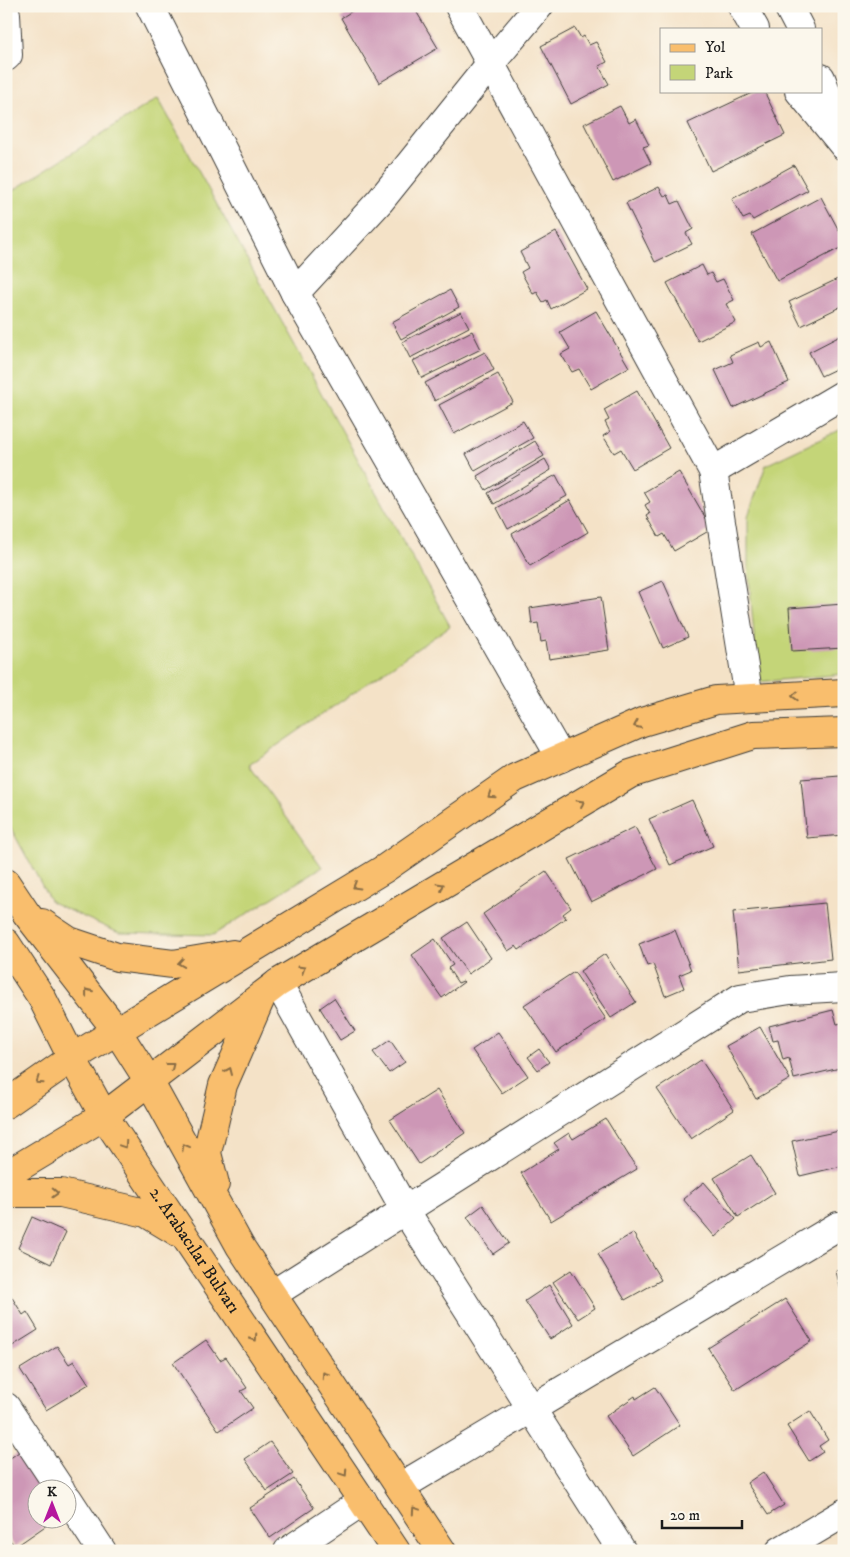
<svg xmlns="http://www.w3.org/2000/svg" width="850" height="1557" viewBox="0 0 850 1557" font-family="'IM FELL DW Pica',serif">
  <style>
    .green { fill: #c4d578; stroke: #70784a }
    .building { fill: #cd97b6 }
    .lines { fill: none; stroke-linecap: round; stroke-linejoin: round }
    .minor-casing { stroke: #3c3a36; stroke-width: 30 }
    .major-casing { stroke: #3c3a36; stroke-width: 30 }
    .minor { stroke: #fff; stroke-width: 28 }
    .major { stroke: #f9be6d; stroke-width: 28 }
    .oneway { stroke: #8a6d44 }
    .labels { text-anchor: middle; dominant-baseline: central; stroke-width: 5; stroke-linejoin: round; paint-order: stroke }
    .street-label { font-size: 18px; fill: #1c1c1c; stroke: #fbf7ec }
  </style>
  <rect width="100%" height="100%" fill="#fbf7ec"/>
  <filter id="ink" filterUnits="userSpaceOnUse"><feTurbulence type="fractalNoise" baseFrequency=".02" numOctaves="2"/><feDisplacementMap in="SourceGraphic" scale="10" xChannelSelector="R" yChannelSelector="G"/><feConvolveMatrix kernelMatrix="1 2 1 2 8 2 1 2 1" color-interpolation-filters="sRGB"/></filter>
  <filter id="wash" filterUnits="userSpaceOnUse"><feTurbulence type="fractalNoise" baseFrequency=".0096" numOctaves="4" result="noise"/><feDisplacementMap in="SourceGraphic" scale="20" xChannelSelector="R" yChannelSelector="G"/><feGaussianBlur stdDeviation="1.12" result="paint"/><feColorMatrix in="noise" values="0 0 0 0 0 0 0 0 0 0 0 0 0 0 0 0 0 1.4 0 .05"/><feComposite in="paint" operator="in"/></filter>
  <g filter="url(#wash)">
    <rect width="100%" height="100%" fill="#f4e2c7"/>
    <g class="green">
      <path d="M 158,98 L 450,626 L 249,765 L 322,867 L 213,935 L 119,933 L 51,902 L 6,819 L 6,195 Z"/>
      <path d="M 844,428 L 844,674 L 758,682 L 748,566 L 748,516 L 766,465 Z"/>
    </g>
    <g id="blocks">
      <g class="building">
        <path d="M 360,6 L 413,6 L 438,48 L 379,83 L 341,18 Z"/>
        <path d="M 575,28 L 581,38 L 584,36 L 589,45 L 596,42 L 607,62 L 599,66 L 609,84 L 571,104 L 541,46 Z"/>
        <path d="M 756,91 L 764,91 L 785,135 L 711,171 L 688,123 Z"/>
        <path d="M 620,106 L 629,123 L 636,119 L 649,145 L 643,147 L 651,163 L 613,182 L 584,124 Z"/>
        <path d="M 794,165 L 808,190 L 753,220 L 750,216 L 743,219 L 732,199 Z"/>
        <path d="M 659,187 L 664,196 L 668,195 L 672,204 L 679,201 L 693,229 L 686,233 L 692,244 L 655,262 L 626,203 Z"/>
        <path d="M 821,197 L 844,240 L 844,246 L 777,281 L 752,234 Z"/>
        <path d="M 556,232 L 587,289 L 551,309 L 547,300 L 543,302 L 537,292 L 533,294 L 521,272 L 528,268 L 520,252 Z"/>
        <path d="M 702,265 L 707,275 L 711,273 L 716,282 L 723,279 L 734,300 L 726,304 L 736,322 L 698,341 L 667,283 Z"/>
        <path d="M 844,276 L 844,305 L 801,326 L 789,302 Z"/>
        <path d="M 450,290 L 459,307 L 401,339 L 392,322 Z"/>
        <path d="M 596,311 L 629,367 L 591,389 L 579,369 L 572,372 L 561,354 L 570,349 L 560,332 Z"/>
        <path d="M 461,312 L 469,327 L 410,358 L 402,342 Z"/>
        <path d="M 472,331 L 481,349 L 422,378 L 413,361 Z"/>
        <path d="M 844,334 L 844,365 L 821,376 L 809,352 Z"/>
        <path d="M 759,342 L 761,347 L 771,342 L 789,382 L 733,408 L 715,370 L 733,362 L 730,355 Z"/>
        <path d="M 485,352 L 494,370 L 435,401 L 425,383 Z"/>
        <path d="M 498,374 L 513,402 L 454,434 L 439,405 Z"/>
        <path d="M 637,391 L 669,448 L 633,469 L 621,449 L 614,453 L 603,436 L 610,432 L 605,422 L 609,420 L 604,410 Z"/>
        <path d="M 523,421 L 533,438 L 475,471 L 466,454 Z"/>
        <path d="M 535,441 L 544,456 L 486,490 L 477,476 Z"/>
        <path d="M 545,459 L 551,470 L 494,504 L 488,493 Z"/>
        <path d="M 679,472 L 712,529 L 674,551 L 664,534 L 659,537 L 647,516 L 650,514 L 645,505 L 650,502 L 644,492 Z"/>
        <path d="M 556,475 L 567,496 L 508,529 L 497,508 Z"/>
        <path d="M 570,500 L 588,532 L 530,566 L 512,534 Z"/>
        <path d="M 663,581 L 688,637 L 663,648 L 638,592 Z"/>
        <path d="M 601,597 L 609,650 L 549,659 L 546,641 L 541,642 L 538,623 L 532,624 L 530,608 Z"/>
        <path d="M 844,604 L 844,648 L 792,651 L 789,608 Z"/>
        <path d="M 840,776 L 844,814 L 844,835 L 807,838 L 801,779 Z"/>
        <path d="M 692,800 L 713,846 L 670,865 L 649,819 Z"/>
        <path d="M 635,827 L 657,869 L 591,902 L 569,859 Z"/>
        <path d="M 546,871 L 571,908 L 563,914 L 566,918 L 519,950 L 516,946 L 508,951 L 483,914 Z"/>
        <path d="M 825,903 L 831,959 L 739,970 L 733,912 Z"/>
        <path d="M 467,922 L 491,958 L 468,974 L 443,938 Z"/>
        <path d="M 675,930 L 691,970 L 679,975 L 684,988 L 665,996 L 653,964 L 647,966 L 639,944 Z"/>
        <path d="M 435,939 L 453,965 L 448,968 L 458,983 L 463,981 L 464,982 L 442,998 L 412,955 Z"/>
        <path d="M 605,954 L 636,1002 L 611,1018 L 580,971 Z"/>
        <path d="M 574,972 L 606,1019 L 556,1052 L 524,1005 Z"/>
        <path d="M 334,998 L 355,1031 L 340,1040 L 320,1008 Z"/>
        <path d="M 833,1010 L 837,1024 L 843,1023 L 844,1028 L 844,1067 L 794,1079 L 789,1058 L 783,1060 L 778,1040 L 773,1041 L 769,1026 Z"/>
        <path d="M 760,1027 L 790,1079 L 756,1099 L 726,1046 Z"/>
        <path d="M 498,1032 L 528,1076 L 502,1093 L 472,1050 Z"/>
        <path d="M 390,1040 L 405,1062 L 389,1073 L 373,1052 Z"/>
        <path d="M 539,1049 L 549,1062 L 538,1070 L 528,1057 Z"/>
        <path d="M 701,1060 L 734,1110 L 691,1139 L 657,1089 Z"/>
        <path d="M 437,1090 L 465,1133 L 419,1164 L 390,1120 Z"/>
        <path d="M 606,1119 L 637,1169 L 551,1221 L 521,1173 L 559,1149 L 554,1143 L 569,1133 L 573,1139 Z"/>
        <path d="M 844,1130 L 844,1159 L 840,1160 L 842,1166 L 800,1176 L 792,1141 Z"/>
        <path d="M 751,1155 L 775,1193 L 738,1217 L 714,1178 Z"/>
        <path d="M 704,1182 L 736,1219 L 715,1237 L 683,1199 Z"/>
        <path d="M 483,1205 L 509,1243 L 493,1254 L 467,1217 Z"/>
        <path d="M 32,1217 L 66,1232 L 51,1264 L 18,1248 Z"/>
        <path d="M 633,1233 L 661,1280 L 625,1300 L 598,1254 Z"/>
        <path d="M 844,1269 L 844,1298 L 843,1299 L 836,1271 Z"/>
        <path d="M 571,1270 L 595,1308 L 578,1319 L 553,1282 Z"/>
        <path d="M 549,1285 L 573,1324 L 550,1339 L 525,1301 Z"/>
        <path d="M 6,1288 L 23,1315 L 27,1312 L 38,1330 L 6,1350 Z"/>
        <path d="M 785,1299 L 812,1341 L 735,1390 L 708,1348 Z"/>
        <path d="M 206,1340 L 220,1360 L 226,1357 L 247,1388 L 241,1391 L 253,1408 L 219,1431 L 173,1363 Z"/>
        <path d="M 57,1346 L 69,1364 L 74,1361 L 89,1384 L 46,1410 L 20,1369 Z"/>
        <path d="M 655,1387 L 680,1425 L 633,1456 L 606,1416 L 635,1396 L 636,1399 Z"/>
        <path d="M 810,1411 L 828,1440 L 819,1446 L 823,1452 L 809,1461 L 787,1426 Z"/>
        <path d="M 270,1442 L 293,1474 L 267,1491 L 245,1459 Z"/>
        <path d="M 19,1452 L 46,1490 L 38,1490 L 38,1520 L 54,1520 L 15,1547 L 6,1534 L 6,1461 Z"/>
        <path d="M 763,1472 L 784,1505 L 768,1515 L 747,1483 Z"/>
        <path d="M 294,1479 L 314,1508 L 270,1538 L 250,1508 Z"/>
      </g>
    </g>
  </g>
  <g filter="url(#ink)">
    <use href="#blocks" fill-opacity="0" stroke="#3c3a36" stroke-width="1"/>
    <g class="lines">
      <g class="minor-casing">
        <g id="minor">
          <path d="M 150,6 L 295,293"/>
          <path d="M 459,6 L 713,471 L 749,698"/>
          <path d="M 539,6 L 491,63 L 380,201 L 295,293 L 561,758"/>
          <path d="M 742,6 L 755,29"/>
          <path d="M 788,6 L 800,29"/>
          <path d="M 6,14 L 8,55 L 6,57"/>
          <path d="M 821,78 L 842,132"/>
          <path d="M 799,91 L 844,146"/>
          <path d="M 713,471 L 844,394"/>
          <path d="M 278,983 L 405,1210 L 622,1551"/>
          <path d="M 284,1287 L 740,998 L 790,990 L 844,987"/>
          <path d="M 6,1407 L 61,1490"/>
          <path d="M 400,1487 L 838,1226 L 844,1226"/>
          <path d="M 68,1499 L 102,1551"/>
          <path d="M 288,1551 L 363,1501"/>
          <path d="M 780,1551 L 844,1513"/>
        </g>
      </g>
      <g class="major-casing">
        <g id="major">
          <path d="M 6,883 L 26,913 L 117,1031 L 150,1083 L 240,1246 L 442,1551"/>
          <path d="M 42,923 L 69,941 L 117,957 L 173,964 L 233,954"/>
          <path id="s1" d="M 6,943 L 42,998 L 72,1058 L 104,1116 L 396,1551"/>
          <path d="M 6,1104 L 72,1058 L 384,869 L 515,778 L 642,722 L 716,700 L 844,693"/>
          <path d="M 6,1175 L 104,1116 L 278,983 L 630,774 L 753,735 L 844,732"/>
          <path d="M 215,1184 L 207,1153 L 223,1085 L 261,998"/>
          <path d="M 6,1193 L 61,1193 L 146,1213 L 179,1233"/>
        </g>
      </g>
      <use href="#minor" class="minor"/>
      <use href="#major" class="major"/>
    </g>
    <defs><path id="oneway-chevron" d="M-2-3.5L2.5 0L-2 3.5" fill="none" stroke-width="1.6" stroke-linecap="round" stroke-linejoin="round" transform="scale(1.25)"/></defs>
    <g class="oneway">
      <use href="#oneway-chevron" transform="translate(795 696) rotate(177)"/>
      <use href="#oneway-chevron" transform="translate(637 725) rotate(157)"/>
      <use href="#oneway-chevron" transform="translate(491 795) rotate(145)"/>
      <use href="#oneway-chevron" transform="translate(581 803) rotate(-31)"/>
      <use href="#oneway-chevron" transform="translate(356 886) rotate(149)"/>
      <use href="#oneway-chevron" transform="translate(441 886) rotate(-31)"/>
      <use href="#oneway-chevron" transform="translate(181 963) rotate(171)"/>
      <use href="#oneway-chevron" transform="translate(302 969) rotate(-31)"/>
      <use href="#oneway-chevron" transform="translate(88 992) rotate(-128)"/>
      <use href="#oneway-chevron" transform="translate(171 1066) rotate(-38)"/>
      <use href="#oneway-chevron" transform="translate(229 1071) rotate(-66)"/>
      <use href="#oneway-chevron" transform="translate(39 1081) rotate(145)"/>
      <use href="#oneway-chevron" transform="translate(124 1145) rotate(56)"/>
      <use href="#oneway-chevron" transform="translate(185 1147) rotate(-119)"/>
      <use href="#oneway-chevron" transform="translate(55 1193) rotate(2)"/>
      <use href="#oneway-chevron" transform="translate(254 1338) rotate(56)"/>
      <use href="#oneway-chevron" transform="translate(325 1375) rotate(-124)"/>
      <use href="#oneway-chevron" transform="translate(344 1473) rotate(56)"/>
      <use href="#oneway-chevron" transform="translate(415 1510) rotate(-124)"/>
    </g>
  </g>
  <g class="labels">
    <g class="street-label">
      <text stroke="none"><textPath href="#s1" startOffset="361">2. Arabacılar Bulvarı</textPath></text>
    </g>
  </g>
  <rect width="850" height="1557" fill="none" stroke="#fbf7ec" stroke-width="25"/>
  <rect x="660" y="28" width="162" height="65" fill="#fbf7ec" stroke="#a29f99"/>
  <rect x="670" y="44" width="25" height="8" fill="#f9be6d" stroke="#a29f99"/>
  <text x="705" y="52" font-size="15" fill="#1c1c1c">Yol</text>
  <rect x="670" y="65" width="25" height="15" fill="#c4d578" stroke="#a29f99"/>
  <text x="705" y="78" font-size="15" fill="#1c1c1c">Park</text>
  <g transform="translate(52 1504)"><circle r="24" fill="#fbf7ec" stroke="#a29f99"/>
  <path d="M0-4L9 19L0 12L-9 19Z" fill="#b5179e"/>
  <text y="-8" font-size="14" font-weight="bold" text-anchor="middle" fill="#1c1c1c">K</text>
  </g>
  <path d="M662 1520v8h80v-8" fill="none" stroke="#1c1c1c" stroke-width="2.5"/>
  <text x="670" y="1520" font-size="15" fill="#1c1c1c" stroke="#fbf7ec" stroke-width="4" paint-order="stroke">20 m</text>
</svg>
